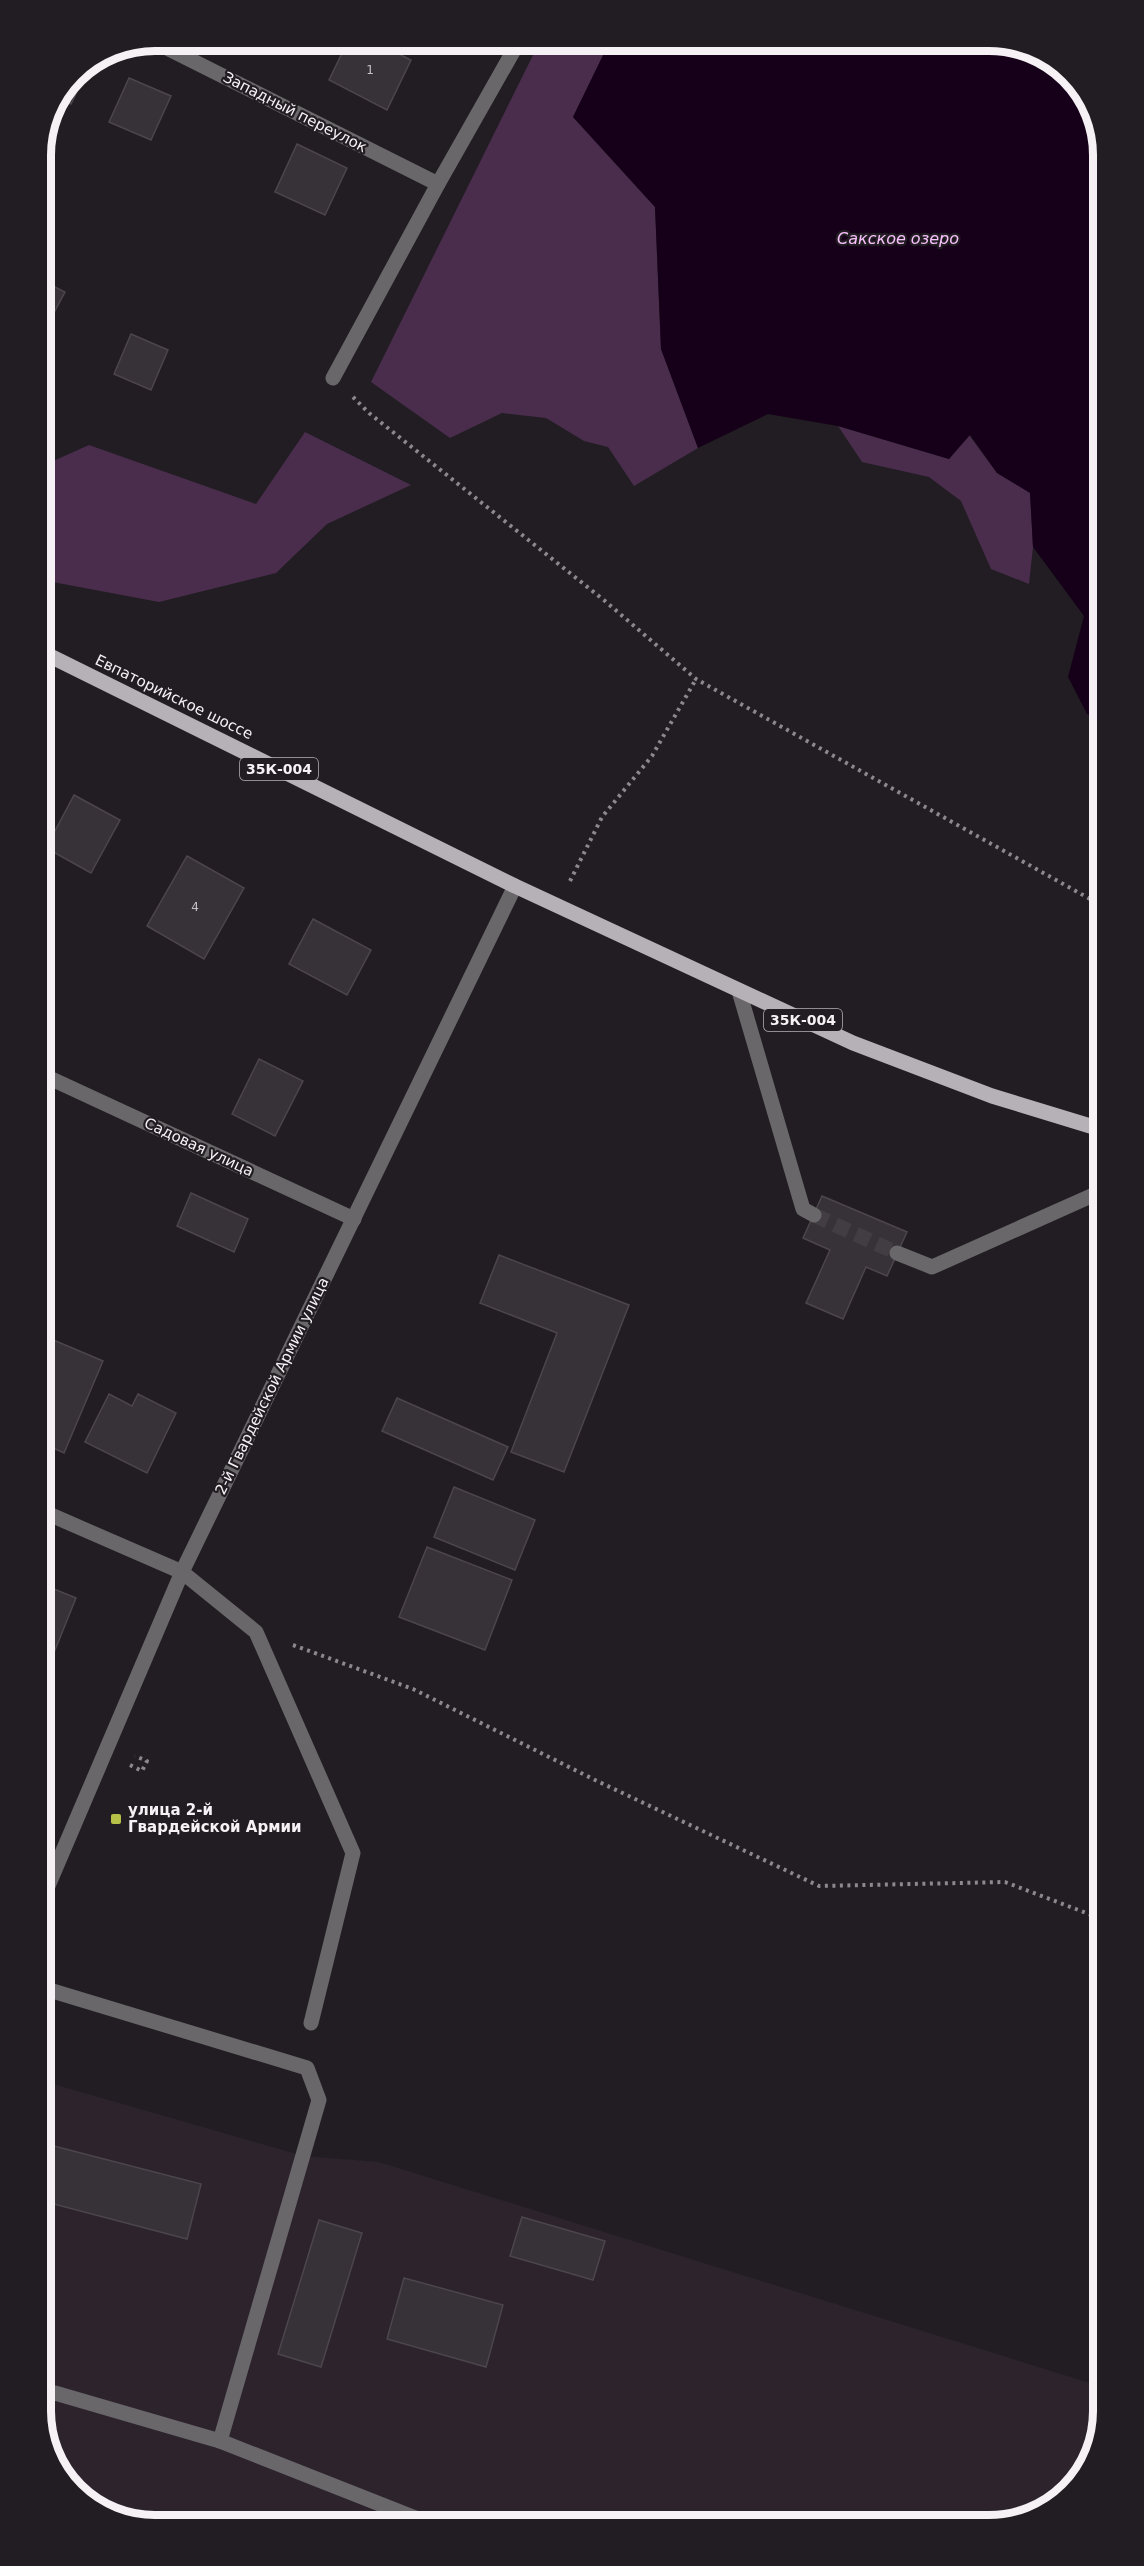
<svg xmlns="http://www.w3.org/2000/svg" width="1144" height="2566" viewBox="0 0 1144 2566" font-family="'DejaVu Sans',sans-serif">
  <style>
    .built { fill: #2c232d }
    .green { fill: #4a2d4d }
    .water { fill: #160019 }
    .building { fill: #373237; stroke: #4c464c; stroke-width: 1.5 }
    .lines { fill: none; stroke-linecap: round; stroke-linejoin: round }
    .minor-tunnel { stroke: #413d42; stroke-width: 15; stroke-dasharray: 15 8; stroke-linecap: butt }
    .path { stroke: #8c888d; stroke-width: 4; stroke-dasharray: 3 4.5; stroke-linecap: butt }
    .minor { stroke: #69676a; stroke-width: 15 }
    .major { stroke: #b6b1b6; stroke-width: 15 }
    .poi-dot { fill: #b7c148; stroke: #211d22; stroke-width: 2 }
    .labels { text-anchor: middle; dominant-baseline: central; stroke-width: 4.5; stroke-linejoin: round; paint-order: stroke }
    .number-label { font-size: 12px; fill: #c6c1c6 }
    .shield { fill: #211d22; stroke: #b5b1b6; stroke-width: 1.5 }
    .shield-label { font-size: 14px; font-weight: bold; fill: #f5f1f5 }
    .street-label { font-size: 15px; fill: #f5f1f5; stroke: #211d22 }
    .poi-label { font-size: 15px; font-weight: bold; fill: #f5f1f5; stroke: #211d22; text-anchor: start }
    .water-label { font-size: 16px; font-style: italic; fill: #f8c1fc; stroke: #211d22 }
    .rim { fill: none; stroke: #f5f1f5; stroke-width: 8 }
  </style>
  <rect width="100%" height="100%" fill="#211d22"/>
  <path class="built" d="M 46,2082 L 304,2156 L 379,2162 L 1103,2387 L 1103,2411 L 1080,2480 L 1026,2519 L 147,2525 L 85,2502 L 47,2448 Z"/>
  <g class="green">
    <path d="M 540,41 L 610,41 L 573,117 L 655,207 L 661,349 L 698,448 L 634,486 L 608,447 L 584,441 L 546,418 L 502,413 L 450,438 L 371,382 Z"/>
    <path d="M 838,426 L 949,459 L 969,435 L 997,473 L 1030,492 L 1033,547 L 1029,584 L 991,569 L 961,501 L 929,477 L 862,462 Z"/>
    <path d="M 305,432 L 411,485 L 327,524 L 276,573 L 159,602 L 42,580 L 42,466 L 89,445 L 256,504 Z"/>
  </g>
  <path class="water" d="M 610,41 L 997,41 L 1059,64 L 1097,118 L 1099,720 L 1087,714 L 1068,677 L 1084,616 L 1033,547 L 1030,493 L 997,473 L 970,435 L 949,459 L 838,426 L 768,414 L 698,448 L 661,349 L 655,207 L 573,117 Z"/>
  <g class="building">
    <path d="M 348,41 L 373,41 L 411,60 L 387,110 L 329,80 Z"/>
    <path d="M 91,63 L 71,104 L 62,100 L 74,74 Z"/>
    <path d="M 129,78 L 171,96 L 151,140 L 109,122 Z"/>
    <path d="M 297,144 L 347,168 L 325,215 L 275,192 Z"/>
    <path d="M 41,280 L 65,292 L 41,337 Z"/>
    <path d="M 131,334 L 168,350 L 151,390 L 114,374 Z"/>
    <path d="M 74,795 L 120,820 L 91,873 L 46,848 Z"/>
    <path d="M 187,856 L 244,888 L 204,959 L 147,926 Z"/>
    <path d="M 313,919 L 371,950 L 347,995 L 289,964 Z"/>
    <path d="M 259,1059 L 303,1081 L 275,1136 L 232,1114 Z"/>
    <path d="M 191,1193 L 248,1219 L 234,1252 L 177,1226 Z"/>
    <path d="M 822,1196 L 907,1232 L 887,1276 L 866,1267 L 843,1319 L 806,1303 L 830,1250 L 803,1238 Z"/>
    <path d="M 499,1255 L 629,1305 L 564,1472 L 511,1452 L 557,1333 L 480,1303 Z"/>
    <path d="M 44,1336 L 103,1361 L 64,1453 L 44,1444 Z"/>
    <path d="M 109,1394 L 132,1406 L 138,1394 L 176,1413 L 147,1473 L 85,1442 Z"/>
    <path d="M 397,1398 L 508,1447 L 493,1480 L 382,1431 Z"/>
    <path d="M 454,1487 L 535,1520 L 515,1570 L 434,1537 Z"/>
    <path d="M 427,1547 L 512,1580 L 485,1650 L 399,1617 Z"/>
    <path d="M 44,1585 L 76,1598 L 45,1675 Z"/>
    <path d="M 46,2144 L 201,2184 L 187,2239 L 46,2202 Z"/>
    <path d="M 522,2217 L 605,2241 L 593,2280 L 510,2256 Z"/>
    <path d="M 319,2220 L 362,2233 L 321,2367 L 278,2354 Z"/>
    <path d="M 404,2278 L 503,2305 L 486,2367 L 387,2339 Z"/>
  </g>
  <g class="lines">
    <path class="minor-tunnel" d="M 814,1215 L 897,1253"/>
    <g class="path">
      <path d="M 353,397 L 369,413 L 605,601 L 696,679 L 1099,904"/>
      <path d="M 570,881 L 602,817 L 652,756 L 696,679"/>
      <path d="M 293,1645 L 413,1689 L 595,1780 L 819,1886 L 1005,1882 L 1102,1919"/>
      <path d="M 130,1765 L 142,1771 L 147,1761 L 135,1756"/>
    </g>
    <g class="minor">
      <path d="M 153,41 L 438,184"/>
      <path d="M 333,378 L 438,184 L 519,41"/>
      <path d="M 739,991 L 803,1209 L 814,1215"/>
      <path d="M 43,1075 L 354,1219"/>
      <path d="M 897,1253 L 932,1267 L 1100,1192"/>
      <path d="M 44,1512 L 182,1572 L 256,1632 L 353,1853 L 311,2023"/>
      <path d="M 45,1893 L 182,1572 L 515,886"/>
      <path d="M 46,1989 L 307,2068 L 319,2100 L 220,2441"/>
      <path d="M 47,2393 L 55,2393 L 220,2441 L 428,2523"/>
    </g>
    <path class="major" d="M 42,652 L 515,886 L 853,1043 L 992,1096 L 1100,1129"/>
  </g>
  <rect class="poi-dot" x="110" y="1813" width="12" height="12" rx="3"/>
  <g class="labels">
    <g class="number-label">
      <text x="370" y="70">1</text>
      <text x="195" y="907">4</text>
    </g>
    <g class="shield">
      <rect x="240" y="758" width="78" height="22" rx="4.5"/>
      <rect x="764" y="1009" width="78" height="22" rx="4.5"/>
    </g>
    <g class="shield-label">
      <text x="279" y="769">35К-004</text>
      <text x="803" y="1020">35К-004</text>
    </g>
    <g class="street-label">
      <text transform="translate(295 112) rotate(27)">Западный переулок</text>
      <text transform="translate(174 697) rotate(26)">Евпаторийское шоссе</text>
      <text transform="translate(199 1147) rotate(25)">Садовая улица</text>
      <text transform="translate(272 1386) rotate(-64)">2-й Гвардейской Армии улица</text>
    </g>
    <g class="poi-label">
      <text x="128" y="1810">улица 2-й<tspan x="128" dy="17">Гвардейской Армии</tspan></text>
    </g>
    <g class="water-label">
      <text x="898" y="238">Сакское озеро</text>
    </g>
  </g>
  <path d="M0 0H1144V2566H0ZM155 51H989A104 104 0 0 1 1093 155V2411A104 104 0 0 1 989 2515H155A104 104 0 0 1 51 2411V155A104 104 0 0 1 155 51Z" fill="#211d22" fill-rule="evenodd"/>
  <path class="rim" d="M155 51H989A104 104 0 0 1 1093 155V2411A104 104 0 0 1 989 2515H155A104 104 0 0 1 51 2411V155A104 104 0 0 1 155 51Z"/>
</svg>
